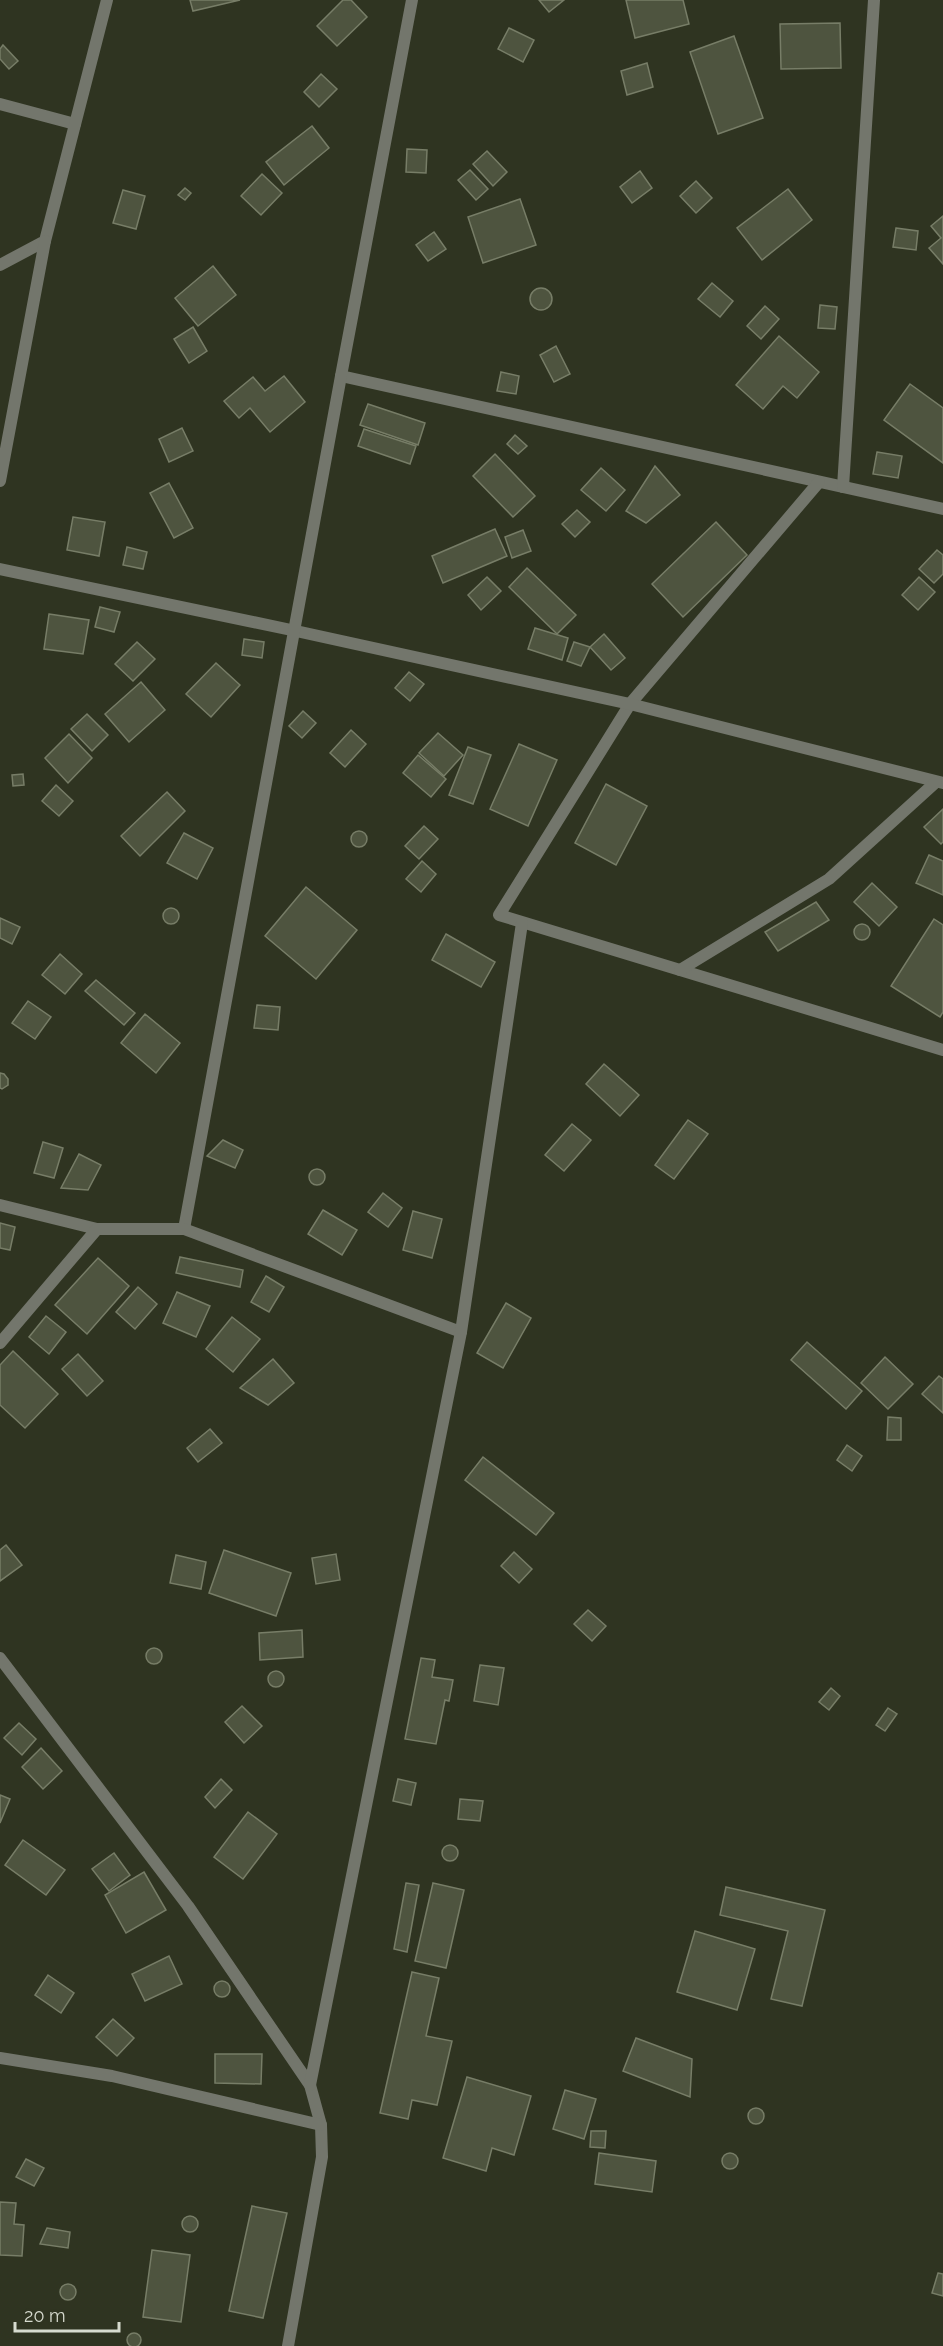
<svg xmlns="http://www.w3.org/2000/svg" width="943" height="2346" viewBox="0 0 943 2346" font-family="Raleway,sans-serif">
  <style>
    .building { fill: #4e543f; stroke: #777d67; stroke-width: 1.5 }
    .lines { fill: none; stroke-linecap: round; stroke-linejoin: round }
    .minor { stroke: #73766c; stroke-width: 12 }
  </style>
  <rect width="100%" height="100%" fill="#2f3421"/>
  <g class="building">
    <path d="M 190,0 L 240,0 L 193,11 Z"/>
    <path d="M 343,0 L 351,0 L 367,17 L 337,46 L 317,26 Z"/>
    <path d="M 539,0 L 564,0 L 549,12 Z"/>
    <path d="M 626,0 L 683,0 L 689,24 L 635,38 Z"/>
    <path d="M 840,23 L 841,68 L 781,69 L 780,24 Z"/>
    <path d="M 509,28 L 534,40 L 523,62 L 498,49 Z"/>
    <path d="M 734,36 L 763,118 L 718,134 L 690,52 Z"/>
    <path d="M 3,45 L 18,61 L 9,69 L 0,59 L 0,49 Z"/>
    <path d="M 647,63 L 653,87 L 627,95 L 621,71 Z"/>
    <path d="M 321,74 L 337,89 L 319,107 L 304,92 Z"/>
    <path d="M 312,126 L 329,148 L 284,185 L 266,162 Z"/>
    <path d="M 407,149 L 427,150 L 426,173 L 406,172 Z"/>
    <path d="M 487,151 L 507,172 L 493,186 L 473,164 Z"/>
    <path d="M 470,170 L 488,189 L 476,200 L 458,180 Z"/>
    <path d="M 640,171 L 652,188 L 632,203 L 620,187 Z"/>
    <path d="M 262,174 L 282,193 L 261,215 L 241,196 Z"/>
    <path d="M 696,181 L 712,198 L 696,213 L 680,196 Z"/>
    <path d="M 185,188 L 191,193 L 185,200 L 178,195 Z"/>
    <path d="M 788,189 L 812,220 L 762,260 L 737,228 Z"/>
    <path d="M 123,190 L 145,196 L 136,229 L 113,223 Z"/>
    <path d="M 520,199 L 536,245 L 483,263 L 468,217 Z"/>
    <path d="M 943,216 L 943,264 L 929,248 L 941,238 L 931,226 Z"/>
    <path d="M 896,228 L 918,231 L 916,250 L 893,247 Z"/>
    <path d="M 434,232 L 446,249 L 428,261 L 416,245 Z"/>
    <path d="M 213,266 L 236,295 L 198,326 L 175,298 Z"/>
    <path d="M 712,283 L 733,301 L 720,317 L 698,299 Z"/>
    <circle cx="541" cy="299" r="11"/>
    <path d="M 820,305 L 837,307 L 835,329 L 818,328 Z"/>
    <path d="M 765,306 L 779,319 L 761,339 L 747,326 Z"/>
    <path d="M 193,327 L 207,351 L 189,363 L 174,339 Z"/>
    <path d="M 779,336 L 819,372 L 797,398 L 783,386 L 763,409 L 736,385 Z"/>
    <path d="M 556,346 L 570,374 L 554,382 L 540,355 Z"/>
    <path d="M 501,372 L 519,376 L 516,394 L 497,391 Z"/>
    <path d="M 284,376 L 305,402 L 270,432 L 250,408 L 239,418 L 224,401 L 253,377 L 265,391 Z"/>
    <path d="M 910,384 L 943,408 L 943,463 L 884,420 Z"/>
    <path d="M 368,404 L 425,423 L 418,445 L 360,425 Z"/>
    <path d="M 182,428 L 193,451 L 169,462 L 159,439 Z"/>
    <path d="M 364,429 L 416,446 L 410,464 L 358,446 Z"/>
    <path d="M 515,435 L 527,446 L 518,454 L 507,444 Z"/>
    <path d="M 877,452 L 902,456 L 898,478 L 873,474 Z"/>
    <path d="M 495,454 L 535,496 L 513,517 L 473,476 Z"/>
    <path d="M 655,466 L 680,495 L 646,523 L 626,511 Z"/>
    <path d="M 601,468 L 625,490 L 606,511 L 581,490 Z"/>
    <path d="M 169,483 L 193,528 L 174,538 L 150,493 Z"/>
    <path d="M 577,510 L 590,522 L 575,537 L 562,524 Z"/>
    <path d="M 73,517 L 105,522 L 99,556 L 67,550 Z"/>
    <path d="M 716,522 L 747,555 L 683,617 L 652,584 Z"/>
    <path d="M 495,529 L 507,556 L 443,583 L 432,556 Z"/>
    <path d="M 523,530 L 531,551 L 512,558 L 505,537 Z"/>
    <path d="M 127,547 L 147,552 L 143,569 L 123,565 Z"/>
    <path d="M 937,550 L 943,555 L 943,574 L 934,583 L 919,569 Z"/>
    <path d="M 527,568 L 576,615 L 557,634 L 509,587 Z"/>
    <path d="M 487,577 L 501,591 L 481,610 L 468,595 Z"/>
    <path d="M 919,577 L 935,592 L 918,610 L 902,595 Z"/>
    <path d="M 100,607 L 120,612 L 114,632 L 95,627 Z"/>
    <path d="M 49,614 L 89,620 L 83,654 L 44,649 Z"/>
    <path d="M 535,628 L 568,638 L 562,660 L 528,649 Z"/>
    <path d="M 604,634 L 625,658 L 611,670 L 590,647 Z"/>
    <path d="M 244,639 L 264,642 L 262,658 L 242,655 Z"/>
    <path d="M 137,642 L 155,659 L 133,681 L 115,664 Z"/>
    <path d="M 574,642 L 590,647 L 581,666 L 567,661 Z"/>
    <path d="M 216,663 L 240,685 L 211,717 L 186,694 Z"/>
    <path d="M 409,672 L 424,684 L 410,701 L 395,688 Z"/>
    <path d="M 141,682 L 165,710 L 129,742 L 105,714 Z"/>
    <path d="M 303,711 L 316,723 L 302,738 L 289,726 Z"/>
    <path d="M 87,714 L 108,735 L 92,751 L 71,729 Z"/>
    <path d="M 351,730 L 366,744 L 345,767 L 330,753 Z"/>
    <path d="M 438,733 L 463,755 L 444,776 L 419,753 Z"/>
    <path d="M 69,734 L 92,758 L 68,783 L 45,758 Z"/>
    <path d="M 519,744 L 557,760 L 528,826 L 490,809 Z"/>
    <path d="M 468,747 L 491,755 L 473,804 L 449,795 Z"/>
    <path d="M 418,755 L 446,779 L 431,797 L 403,773 Z"/>
    <path d="M 23,774 L 24,785 L 13,786 L 12,775 Z"/>
    <path d="M 606,784 L 647,806 L 616,865 L 575,843 Z"/>
    <path d="M 56,785 L 73,801 L 59,816 L 42,801 Z"/>
    <path d="M 167,792 L 185,811 L 140,856 L 121,836 Z"/>
    <path d="M 943,809 L 943,842 L 941,844 L 924,827 Z"/>
    <path d="M 424,826 L 438,839 L 419,859 L 405,846 Z"/>
    <circle cx="359" cy="839" r="8"/>
    <path d="M 184,833 L 213,848 L 197,879 L 167,863 Z"/>
    <path d="M 929,855 L 943,861 L 943,895 L 916,883 Z"/>
    <path d="M 422,861 L 436,874 L 421,892 L 406,879 Z"/>
    <path d="M 872,883 L 897,907 L 879,926 L 854,902 Z"/>
    <path d="M 306,887 L 357,930 L 316,979 L 265,936 Z"/>
    <path d="M 816,902 L 829,920 L 778,951 L 765,932 Z"/>
    <circle cx="171" cy="916" r="8"/>
    <path d="M 0,918 L 20,927 L 12,944 L 0,938 Z"/>
    <path d="M 934,919 L 943,925 L 943,1012 L 940,1017 L 891,986 Z"/>
    <circle cx="862" cy="932" r="8"/>
    <path d="M 446,934 L 495,962 L 481,987 L 432,960 Z"/>
    <path d="M 60,954 L 82,974 L 65,994 L 42,975 Z"/>
    <path d="M 96,980 L 135,1013 L 124,1025 L 85,991 Z"/>
    <path d="M 28,1001 L 51,1017 L 35,1039 L 12,1023 Z"/>
    <path d="M 257,1005 L 280,1007 L 278,1030 L 254,1028 Z"/>
    <path d="M 145,1014 L 180,1043 L 156,1073 L 121,1043 Z"/>
    <path d="M 604,1064 L 639,1095 L 620,1116 L 586,1084 Z"/>
    <path d="M 0,1073 L 4,1074 L 8,1079 L 8,1085 L 2,1089 L 0,1088 Z"/>
    <path d="M 688,1120 L 708,1134 L 674,1179 L 655,1165 Z"/>
    <path d="M 572,1124 L 591,1140 L 564,1171 L 545,1155 Z"/>
    <path d="M 223,1140 L 243,1150 L 235,1168 L 207,1156 Z"/>
    <path d="M 43,1142 L 63,1148 L 54,1178 L 34,1173 Z"/>
    <path d="M 79,1154 L 101,1165 L 88,1190 L 61,1188 Z"/>
    <circle cx="317" cy="1177" r="8"/>
    <path d="M 383,1193 L 402,1208 L 388,1227 L 368,1212 Z"/>
    <path d="M 323,1210 L 357,1230 L 342,1255 L 308,1234 Z"/>
    <path d="M 413,1211 L 442,1219 L 432,1258 L 403,1250 Z"/>
    <path d="M 0,1223 L 15,1227 L 10,1250 L 0,1248 Z"/>
    <path d="M 180,1257 L 243,1270 L 240,1287 L 176,1273 Z"/>
    <path d="M 98,1258 L 129,1286 L 87,1334 L 55,1305 Z"/>
    <path d="M 266,1276 L 284,1287 L 269,1312 L 251,1302 Z"/>
    <path d="M 138,1287 L 157,1304 L 135,1329 L 116,1312 Z"/>
    <path d="M 177,1292 L 210,1306 L 196,1337 L 163,1323 Z"/>
    <path d="M 506,1303 L 531,1318 L 503,1368 L 477,1353 Z"/>
    <path d="M 46,1316 L 66,1332 L 49,1354 L 29,1337 Z"/>
    <path d="M 232,1317 L 260,1339 L 233,1372 L 206,1349 Z"/>
    <path d="M 807,1342 L 862,1391 L 846,1409 L 791,1360 Z"/>
    <path d="M 13,1351 L 58,1394 L 25,1428 L 0,1405 L 0,1365 Z"/>
    <path d="M 78,1354 L 103,1381 L 87,1396 L 62,1369 Z"/>
    <path d="M 885,1357 L 913,1384 L 888,1409 L 861,1383 Z"/>
    <path d="M 273,1359 L 294,1383 L 268,1405 L 240,1388 Z"/>
    <path d="M 939,1376 L 943,1379 L 943,1413 L 922,1394 Z"/>
    <path d="M 888,1417 L 901,1418 L 901,1440 L 887,1440 Z"/>
    <path d="M 210,1429 L 222,1443 L 198,1462 L 187,1448 Z"/>
    <path d="M 847,1445 L 862,1456 L 852,1471 L 837,1460 Z"/>
    <path d="M 483,1457 L 554,1513 L 536,1535 L 465,1480 Z"/>
    <path d="M 6,1545 L 22,1565 L 0,1581 L 0,1550 Z"/>
    <path d="M 224,1550 L 291,1573 L 276,1616 L 209,1593 Z"/>
    <path d="M 514,1552 L 532,1569 L 519,1583 L 501,1566 Z"/>
    <path d="M 336,1554 L 340,1580 L 316,1584 L 312,1558 Z"/>
    <path d="M 176,1555 L 206,1562 L 201,1589 L 170,1583 Z"/>
    <path d="M 588,1610 L 606,1626 L 592,1641 L 574,1624 Z"/>
    <path d="M 302,1630 L 303,1657 L 260,1660 L 259,1633 Z"/>
    <circle cx="154" cy="1656" r="8"/>
    <path d="M 421,1658 L 435,1660 L 432,1677 L 453,1680 L 449,1701 L 445,1700 L 436,1744 L 405,1739 Z"/>
    <path d="M 480,1665 L 504,1668 L 498,1705 L 474,1701 Z"/>
    <circle cx="276" cy="1679" r="8"/>
    <path d="M 831,1688 L 840,1696 L 829,1710 L 819,1702 Z"/>
    <path d="M 242,1706 L 262,1726 L 244,1743 L 225,1722 Z"/>
    <path d="M 888,1708 L 897,1714 L 885,1731 L 876,1725 Z"/>
    <path d="M 19,1723 L 36,1739 L 22,1755 L 4,1738 Z"/>
    <path d="M 41,1748 L 62,1771 L 43,1789 L 22,1767 Z"/>
    <path d="M 221,1779 L 232,1790 L 215,1808 L 205,1797 Z"/>
    <path d="M 398,1779 L 416,1783 L 411,1805 L 393,1801 Z"/>
    <path d="M 0,1795 L 10,1799 L 0,1823 Z"/>
    <path d="M 460,1799 L 483,1801 L 480,1821 L 458,1819 Z"/>
    <path d="M 248,1812 L 277,1834 L 243,1879 L 214,1857 Z"/>
    <path d="M 23,1840 L 65,1870 L 46,1895 L 5,1865 Z"/>
    <circle cx="450" cy="1853" r="8"/>
    <path d="M 114,1853 L 130,1875 L 109,1891 L 92,1869 Z"/>
    <path d="M 144,1872 L 166,1910 L 126,1933 L 105,1895 Z"/>
    <path d="M 406,1883 L 419,1885 L 407,1952 L 394,1949 Z"/>
    <path d="M 433,1883 L 464,1890 L 446,1968 L 415,1961 Z"/>
    <path d="M 726,1887 L 825,1910 L 802,2006 L 771,1999 L 788,1931 L 720,1915 Z"/>
    <path d="M 695,1931 L 755,1949 L 737,2010 L 677,1992 Z"/>
    <path d="M 169,1956 L 182,1984 L 145,2001 L 132,1974 Z"/>
    <path d="M 412,1972 L 439,1978 L 426,2036 L 452,2041 L 437,2105 L 412,2100 L 408,2119 L 380,2113 Z"/>
    <path d="M 48,1975 L 74,1993 L 61,2013 L 35,1995 Z"/>
    <circle cx="222" cy="1989" r="8"/>
    <path d="M 113,2019 L 134,2038 L 117,2056 L 96,2037 Z"/>
    <path d="M 636,2038 L 692,2059 L 690,2097 L 623,2071 Z"/>
    <path d="M 215,2054 L 262,2054 L 261,2084 L 215,2083 Z"/>
    <path d="M 467,2077 L 531,2096 L 514,2155 L 492,2148 L 486,2171 L 443,2158 Z"/>
    <path d="M 565,2090 L 596,2099 L 584,2139 L 553,2129 Z"/>
    <circle cx="756" cy="2116" r="8"/>
    <path d="M 591,2131 L 606,2131 L 605,2148 L 590,2147 Z"/>
    <path d="M 599,2153 L 656,2161 L 652,2192 L 595,2184 Z"/>
    <circle cx="730" cy="2161" r="8"/>
    <path d="M 26,2159 L 44,2168 L 34,2186 L 16,2177 Z"/>
    <path d="M 0,2202 L 16,2203 L 14,2224 L 24,2225 L 22,2256 L 0,2255 Z"/>
    <path d="M 252,2206 L 287,2213 L 263,2318 L 229,2311 Z"/>
    <circle cx="190" cy="2224" r="8"/>
    <path d="M 47,2228 L 70,2232 L 68,2248 L 40,2244 Z"/>
    <path d="M 152,2250 L 190,2255 L 181,2322 L 143,2317 Z"/>
    <path d="M 938,2273 L 943,2274 L 943,2296 L 932,2293 Z"/>
    <circle cx="68" cy="2292" r="8"/>
    <circle cx="134" cy="2340" r="7"/>
  </g>
  <g class="lines">
    <g class="minor">
      <path d="M 0,104 L 75,124"/>
      <path d="M 0,265 L 45,241 L 107,0"/>
      <path d="M 341,376 L 943,509"/>
      <path d="M 0,481 L 45,241"/>
      <path d="M 819,482 L 630,704 L 499,915 L 943,1050"/>
      <path d="M 843,487 L 874,0"/>
      <path d="M 0,569 L 296,631 L 630,704 L 943,783"/>
      <path d="M 680,970 L 829,879 L 936,782"/>
      <path d="M 0,1205 L 97,1229"/>
      <path d="M 184,1229 L 341,376 L 412,0"/>
      <path d="M 0,1343 L 97,1229 L 184,1229 L 461,1332"/>
      <path d="M 0,1658 L 188,1906 L 310,2085 L 321,2125 L 322,2157 L 288,2346"/>
      <path d="M 0,2058 L 112,2076 L 321,2125"/>
      <path d="M 310,2085 L 461,1332 L 522,923"/>
    </g>
  </g>
  <path d="M15 2322v9h104v-9" fill="none" stroke="#d7dbcf" stroke-width="3"/>
  <text x="24" y="2322" font-size="18" fill="#d7dbcf" stroke="#2f3421" stroke-width="4.5" paint-order="stroke">20 m</text>
</svg>
